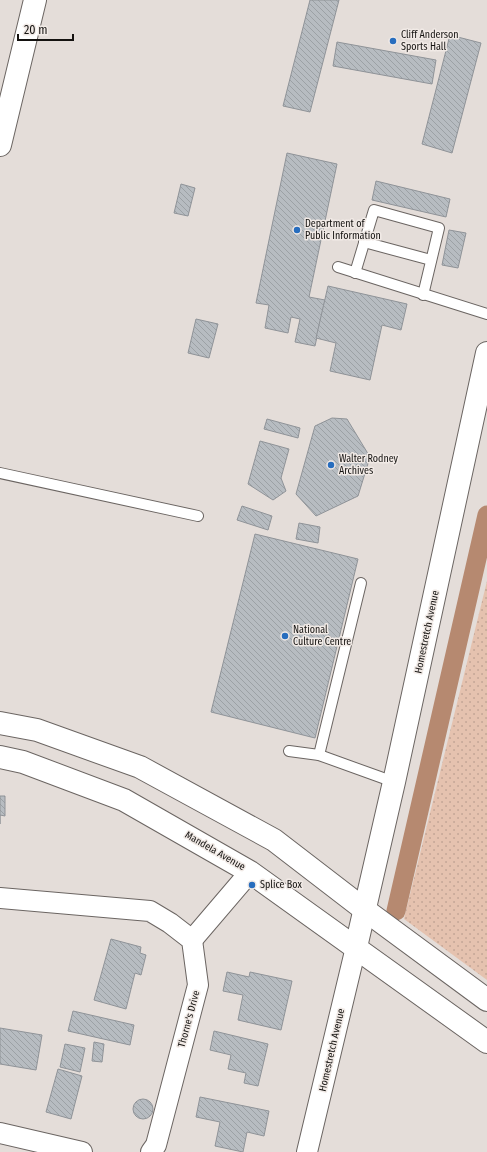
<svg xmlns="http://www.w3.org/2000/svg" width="487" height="1152" viewBox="0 0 487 1152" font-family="'Fira Sans Condensed',sans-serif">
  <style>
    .grass { fill: url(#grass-dots) }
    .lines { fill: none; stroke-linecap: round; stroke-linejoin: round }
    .canal { stroke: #b68970; stroke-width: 19 }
    .building { fill: url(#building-back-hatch); stroke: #8f9398 }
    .lane-casing { stroke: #6b6562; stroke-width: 12 }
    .street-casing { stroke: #6b6562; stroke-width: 22 }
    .secondary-casing { stroke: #6b6562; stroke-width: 24 }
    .lane { stroke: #fff; stroke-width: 10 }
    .street { stroke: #fff; stroke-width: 20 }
    .secondary { stroke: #fff; stroke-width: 22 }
    .poi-dot { fill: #276dbe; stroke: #f1eae6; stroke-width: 1.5 }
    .labels { text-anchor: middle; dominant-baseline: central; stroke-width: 3; stroke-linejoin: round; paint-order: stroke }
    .poi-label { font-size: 10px; fill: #141210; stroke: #f1eae6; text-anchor: start }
    .street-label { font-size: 10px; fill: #141210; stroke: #f1eae6 }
  </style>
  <defs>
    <pattern id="grass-dots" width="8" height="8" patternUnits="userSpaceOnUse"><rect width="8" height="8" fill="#e5c2af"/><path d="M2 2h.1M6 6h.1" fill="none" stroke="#c4a696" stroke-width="1.8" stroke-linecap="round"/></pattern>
    <pattern id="building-back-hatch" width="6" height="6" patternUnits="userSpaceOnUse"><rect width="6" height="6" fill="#b7bcc1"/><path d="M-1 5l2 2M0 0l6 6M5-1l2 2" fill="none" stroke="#9ca1a5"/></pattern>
  </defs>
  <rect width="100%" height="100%" fill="#e4ddd9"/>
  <path class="grass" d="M 487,581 L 487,980 L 404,919 Z"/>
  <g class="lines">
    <path class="canal" d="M 396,911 L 487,515"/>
  </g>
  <g class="building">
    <path d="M 310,0 L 339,0 L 310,112 L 283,106 Z"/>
    <path d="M 450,35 L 481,43 L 452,153 L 422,144 Z"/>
    <path d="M 337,42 L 436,60 L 432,84 L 333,66 Z"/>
    <path d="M 287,153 L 337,164 L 309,297 L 325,300 L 315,346 L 295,342 L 300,319 L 291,317 L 288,333 L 265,328 L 269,305 L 256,303 Z"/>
    <path d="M 376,181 L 450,199 L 446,217 L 372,200 Z"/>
    <path d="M 181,184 L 195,188 L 188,216 L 174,213 Z"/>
    <path d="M 449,230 L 466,233 L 458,268 L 442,265 Z"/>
    <path d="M 328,286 L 407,304 L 401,330 L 382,325 L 370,380 L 330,371 L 336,343 L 316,338 Z"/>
    <path d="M 196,319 L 218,324 L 209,358 L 188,353 Z"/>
    <path d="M 332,418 L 347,419 L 370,457 L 358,496 L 316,516 L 296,494 L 315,426 Z"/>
    <path d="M 267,419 L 300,428 L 298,438 L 264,429 Z"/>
    <path d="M 260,441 L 289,449 L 281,478 L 286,491 L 273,500 L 248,484 Z"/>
    <path d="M 242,506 L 272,516 L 268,530 L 237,520 Z"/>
    <path d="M 299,523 L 320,527 L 318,543 L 296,539 Z"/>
    <path d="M 255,534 L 358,559 L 315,738 L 211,712 Z"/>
    <path d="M 0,796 L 5,796 L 5,816 L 0,815 L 0,824 Z"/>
    <path d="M 111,939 L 141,947 L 140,953 L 146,955 L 141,975 L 135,973 L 126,1009 L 94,1000 Z"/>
    <path d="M 227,972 L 249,977 L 250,972 L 292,981 L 281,1030 L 238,1020 L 243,995 L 223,991 Z"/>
    <path d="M 73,1011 L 134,1025 L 130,1045 L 68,1031 Z"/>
    <path d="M 0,1028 L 42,1035 L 36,1070 L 0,1064 Z"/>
    <path d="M 214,1031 L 268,1044 L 258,1086 L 244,1083 L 246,1073 L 228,1069 L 231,1055 L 210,1050 Z"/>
    <path d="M 94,1042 L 104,1044 L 102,1062 L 92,1061 Z"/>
    <path d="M 65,1044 L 85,1048 L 80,1072 L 60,1067 Z"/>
    <path d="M 58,1069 L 82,1076 L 71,1119 L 46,1112 Z"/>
    <path d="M 200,1097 L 269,1111 L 264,1136 L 247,1132 L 243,1152 L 215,1146 L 220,1122 L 196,1117 Z"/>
    <circle cx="143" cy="1109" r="10"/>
  </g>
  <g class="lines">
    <g class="lane-casing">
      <g id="lane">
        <path d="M 364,242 L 431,260"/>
        <path d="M 338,267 L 487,314"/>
        <path d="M 355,273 L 374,210 L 439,228 L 423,295"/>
        <path d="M 0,473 L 198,516"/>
        <path d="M 289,751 L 319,755 L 394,782"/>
        <path d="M 319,755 L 361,583"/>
      </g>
    </g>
    <g class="street-casing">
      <g id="street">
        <path d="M 0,898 L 150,911 L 170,923 L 192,940 L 198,985 L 156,1145 L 151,1152"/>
        <path d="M 192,940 L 250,872"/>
        <path d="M 0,1133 L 82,1152"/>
        <path d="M 307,1152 L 356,947"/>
      </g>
    </g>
    <g class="secondary-casing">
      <g id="secondary">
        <path d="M 0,145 L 35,0"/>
        <path d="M 0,723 L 37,730 L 140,767 L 274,840 L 365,910 L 487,1000"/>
        <path d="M 0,757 L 23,762 L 124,800 L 250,872 L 487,1042"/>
        <path d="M 356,947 L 394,782 L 487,353"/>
      </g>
    </g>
    <use href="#lane" class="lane"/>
    <use href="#street" class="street"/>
    <use href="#secondary" class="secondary"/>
  </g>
  <g class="poi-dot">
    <circle cx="393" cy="41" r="4"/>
    <circle cx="297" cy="230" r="4"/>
    <circle cx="331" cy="465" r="4"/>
    <circle cx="285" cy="636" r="4"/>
    <circle cx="252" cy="885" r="4"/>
  </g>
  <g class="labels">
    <g class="poi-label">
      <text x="401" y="35">Cliff Anderson<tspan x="401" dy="12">Sports Hall</tspan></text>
      <text x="305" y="224">Department of<tspan x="305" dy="12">Public Information</tspan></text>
      <text x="339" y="459">Walter Rodney<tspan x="339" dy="12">Archives</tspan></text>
      <text x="293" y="630">National<tspan x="293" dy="12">Culture Centre</tspan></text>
      <text x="260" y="885">Splice Box</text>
    </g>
    <g class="street-label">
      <text transform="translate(427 632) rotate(-78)">Homestretch Avenue</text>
      <text transform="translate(215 851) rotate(30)">Mandela Avenue</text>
      <text transform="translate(189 1019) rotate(-75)">Thorne's Drive</text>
      <text transform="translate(332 1050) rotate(-77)">Homestretch Avenue</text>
    </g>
  </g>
  <path d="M18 34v6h55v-6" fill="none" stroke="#141210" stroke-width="2"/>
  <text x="24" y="34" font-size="12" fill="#141210" stroke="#f1eae6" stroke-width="3" paint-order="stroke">20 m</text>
</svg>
